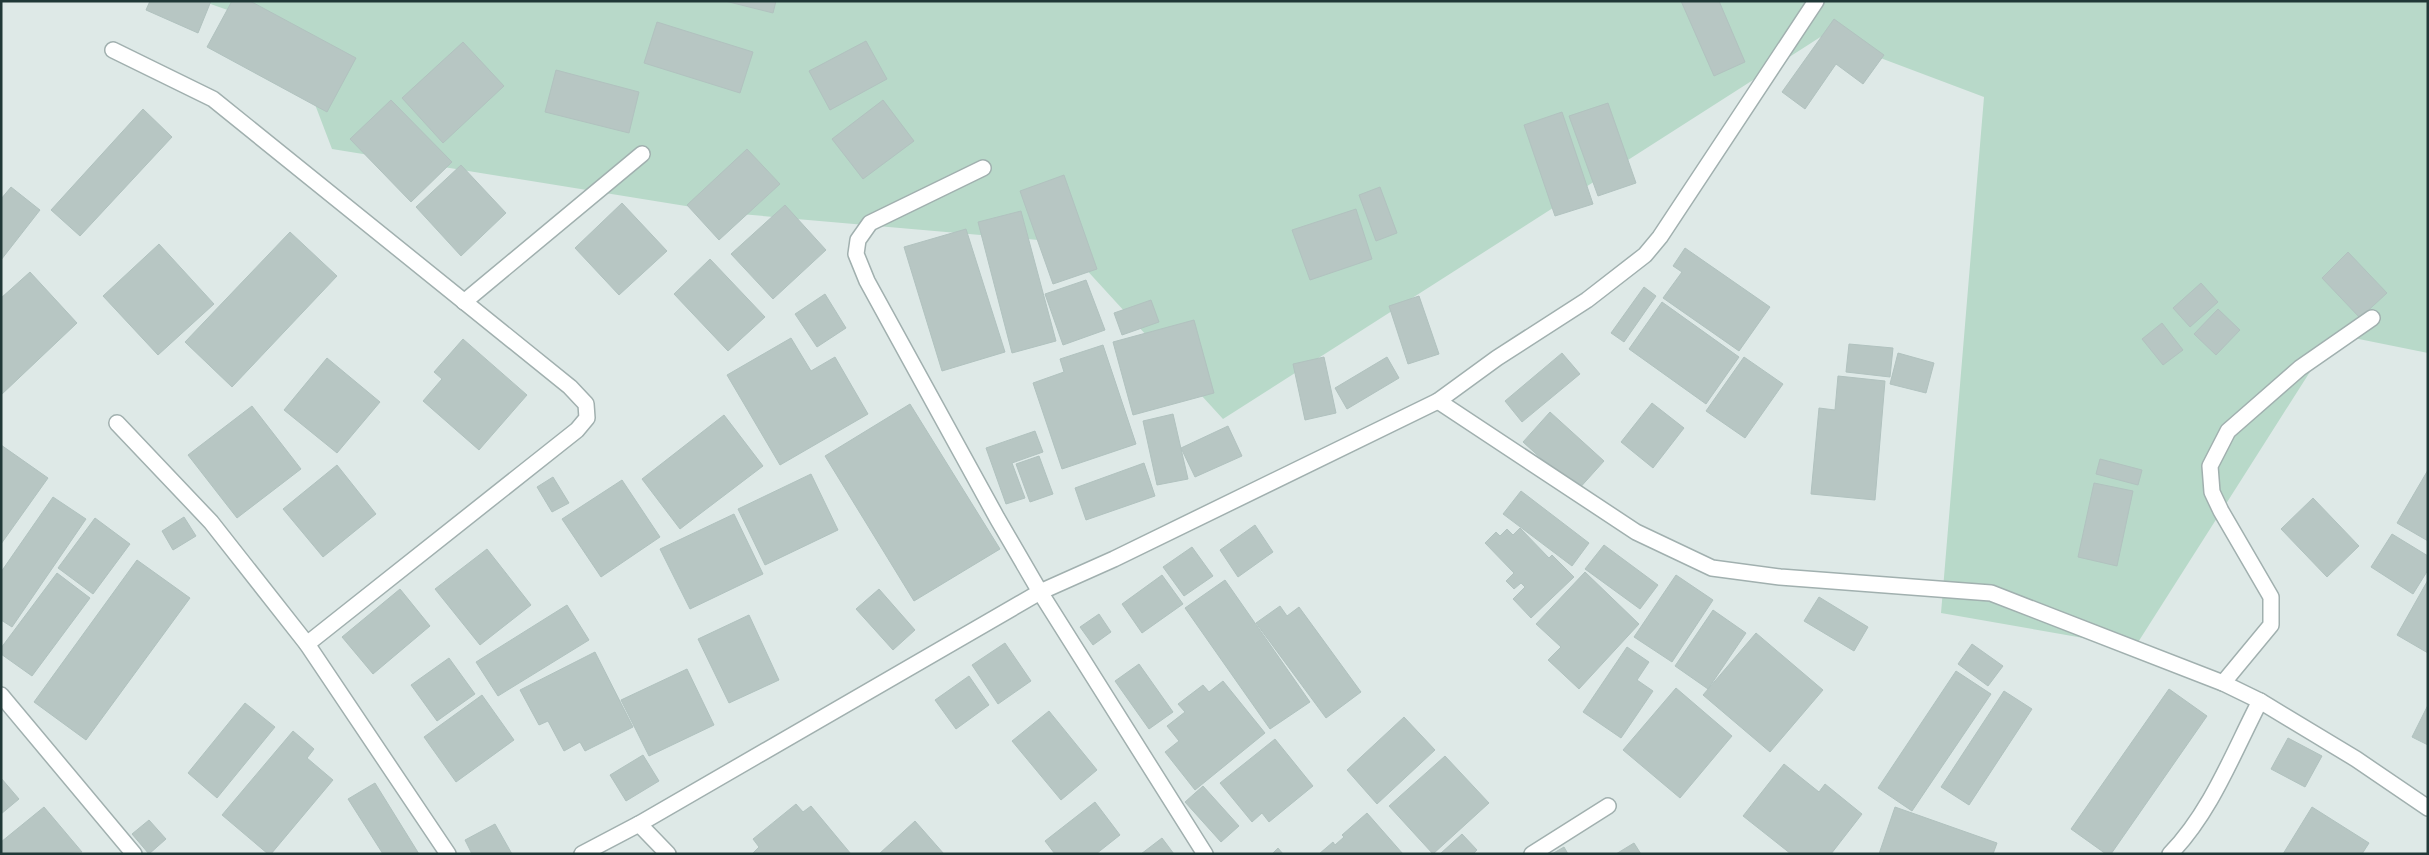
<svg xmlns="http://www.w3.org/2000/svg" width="2429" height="855" viewBox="0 0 2429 855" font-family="'Fira Sans',sans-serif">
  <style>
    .green { fill: #b8d9c9 }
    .building { fill: #b7c6c3; stroke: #b1c2bf }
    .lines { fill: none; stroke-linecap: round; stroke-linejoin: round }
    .minor-casing { stroke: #a1b0af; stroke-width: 18 }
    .minor { stroke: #fff; stroke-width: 15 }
  </style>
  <rect width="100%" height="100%" fill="#dee9e7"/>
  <path class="green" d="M 202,1 L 2428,1 L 2428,353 L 2334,334 L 2135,647 L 1941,613 L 1984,97 L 1822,36 L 1223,419 L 1061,242 L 729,213 L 332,149 L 287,31 Z"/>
  <g class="building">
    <path d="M 150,1 L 211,1 L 198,33 L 146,10 Z"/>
    <path d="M 232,1 L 250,1 L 356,58 L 327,112 L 207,47 Z"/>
    <path d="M 725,1 L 776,1 L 773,13 Z"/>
    <path d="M 1681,1 L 1719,1 L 1745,62 L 1714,76 Z"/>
    <path d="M 1834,19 L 1884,55 L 1863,84 L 1836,64 L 1805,109 L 1782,92 Z"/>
    <path d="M 657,22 L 753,52 L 740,93 L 644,63 Z"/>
    <path d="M 866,41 L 887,79 L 830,110 L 809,71 Z"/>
    <path d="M 463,42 L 504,86 L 443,143 L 402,98 Z"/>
    <path d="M 556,70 L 639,92 L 629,133 L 545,112 Z"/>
    <path d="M 391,100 L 452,162 L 411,202 L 350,139 Z"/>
    <path d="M 883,100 L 914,141 L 863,179 L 832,139 Z"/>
    <path d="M 1608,103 L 1636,183 L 1598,196 L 1569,116 Z"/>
    <path d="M 143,109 L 172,137 L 80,236 L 51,210 Z"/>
    <path d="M 1562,112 L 1593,204 L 1555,216 L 1524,125 Z"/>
    <path d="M 747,149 L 780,184 L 719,240 L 687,205 Z"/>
    <path d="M 461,165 L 506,213 L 461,256 L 416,207 Z"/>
    <path d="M 1064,175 L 1097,269 L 1053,284 L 1020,191 Z"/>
    <path d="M 11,187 L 40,210 L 1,260 L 1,199 Z"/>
    <path d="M 1380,187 L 1397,233 L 1376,241 L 1359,195 Z"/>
    <path d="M 622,203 L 667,251 L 619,295 L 575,248 Z"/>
    <path d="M 785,205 L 826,250 L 773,299 L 731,254 Z"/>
    <path d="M 1356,209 L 1372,259 L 1310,280 L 1292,230 Z"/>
    <path d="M 1021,211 L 1056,341 L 1012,353 L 978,222 Z"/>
    <path d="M 966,229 L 1005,352 L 942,371 L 904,247 Z"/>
    <path d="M 290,232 L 337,276 L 232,387 L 185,342 Z"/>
    <path d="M 159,244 L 214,304 L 158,355 L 103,296 Z"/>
    <path d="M 1685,248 L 1770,307 L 1739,351 L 1663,298 L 1682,272 L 1673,266 Z"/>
    <path d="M 2348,252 L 2387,293 L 2360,318 L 2322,278 Z"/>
    <path d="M 710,259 L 765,317 L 728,351 L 674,294 Z"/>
    <path d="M 30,272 L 77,323 L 1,395 L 1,298 Z"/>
    <path d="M 1086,280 L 1105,330 L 1063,345 L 1045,294 Z"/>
    <path d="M 2201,283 L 2218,302 L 2190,327 L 2173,308 Z"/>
    <path d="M 1644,287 L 1656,296 L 1624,342 L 1611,333 Z"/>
    <path d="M 825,294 L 846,328 L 817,347 L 795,314 Z"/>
    <path d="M 1419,296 L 1439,354 L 1408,364 L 1389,306 Z"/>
    <path d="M 1151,300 L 1159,322 L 1122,335 L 1114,313 Z"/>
    <path d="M 1662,302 L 1739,357 L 1706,404 L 1629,349 Z"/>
    <path d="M 2218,309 L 2240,330 L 2216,355 L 2194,334 Z"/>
    <path d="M 1194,320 L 1214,393 L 1133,415 L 1113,342 Z"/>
    <path d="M 2162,323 L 2183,350 L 2163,365 L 2142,339 Z"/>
    <path d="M 791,338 L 811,371 L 835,357 L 868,414 L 780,465 L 727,375 Z"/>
    <path d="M 463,339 L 527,395 L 479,450 L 423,401 L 442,379 L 434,372 Z"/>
    <path d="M 1849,344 L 1893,348 L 1890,377 L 1846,372 Z"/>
    <path d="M 1103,345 L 1136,444 L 1062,469 L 1033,383 L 1064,372 L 1060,359 Z"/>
    <path d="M 1562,353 L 1580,374 L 1522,422 L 1505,401 Z"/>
    <path d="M 1898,353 L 1934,363 L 1926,393 L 1890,384 Z"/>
    <path d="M 1324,357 L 1336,413 L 1305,420 L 1293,364 Z"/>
    <path d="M 1387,357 L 1399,378 L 1347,409 L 1335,388 Z"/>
    <path d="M 1744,357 L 1783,384 L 1745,438 L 1706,411 Z"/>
    <path d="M 327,358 L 380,402 L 337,453 L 284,410 Z"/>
    <path d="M 1838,376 L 1885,381 L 1875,500 L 1811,494 L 1819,408 L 1835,410 Z"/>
    <path d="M 1652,403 L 1684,428 L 1653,468 L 1621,442 Z"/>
    <path d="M 910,404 L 1000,549 L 914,601 L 825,456 Z"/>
    <path d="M 252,406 L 301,469 L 237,518 L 188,455 Z"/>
    <path d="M 1550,412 L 1604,461 L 1577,491 L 1523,442 Z"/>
    <path d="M 1173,414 L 1188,479 L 1157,485 L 1143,421 Z"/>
    <path d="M 724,415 L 763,466 L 680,529 L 642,479 Z"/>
    <path d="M 1228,426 L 1242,456 L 1195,477 L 1181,448 Z"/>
    <path d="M 1035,431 L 1043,452 L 1012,463 L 1025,498 L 1006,504 L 986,448 Z"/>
    <path d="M 1,445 L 48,478 L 1,544 Z"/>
    <path d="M 1039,456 L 1053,494 L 1030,502 L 1016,464 Z"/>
    <path d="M 2100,459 L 2142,470 L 2138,485 L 2096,474 Z"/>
    <path d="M 1144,463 L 1155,496 L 1086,520 L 1075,488 Z"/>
    <path d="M 337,465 L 376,514 L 323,557 L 283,509 Z"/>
    <path d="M 2428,470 L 2428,541 L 2397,523 Z"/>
    <path d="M 811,474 L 838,530 L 765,565 L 738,509 Z"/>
    <path d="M 553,477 L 569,503 L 552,512 L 537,487 Z"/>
    <path d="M 622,480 L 660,537 L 601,577 L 562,519 Z"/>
    <path d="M 2094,483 L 2133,491 L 2117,566 L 2078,557 Z"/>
    <path d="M 1521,491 L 1589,543 L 1572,566 L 1503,514 Z"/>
    <path d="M 53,497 L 86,519 L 12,627 L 1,620 L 1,572 Z"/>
    <path d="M 2313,498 L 2359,546 L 2327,577 L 2281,529 Z"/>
    <path d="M 734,514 L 763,574 L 690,609 L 660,549 Z"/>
    <path d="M 184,517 L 196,536 L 173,550 L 162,531 Z"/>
    <path d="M 95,518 L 130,544 L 93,594 L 58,568 Z"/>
    <path d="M 1255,525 L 1273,552 L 1238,577 L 1220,550 Z"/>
    <path d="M 1520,528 L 1549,558 L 1552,555 L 1574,577 L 1531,618 L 1513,599 L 1525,587 L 1521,583 L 1514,589 L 1506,581 L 1514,573 L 1485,543 L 1496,532 L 1500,536 L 1507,529 L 1513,535 Z"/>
    <path d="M 2392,534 L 2428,556 L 2428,570 L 2413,594 L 2371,567 Z"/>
    <path d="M 1604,545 L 1658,585 L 1640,609 L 1585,569 Z"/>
    <path d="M 1192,547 L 1213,576 L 1184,596 L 1163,567 Z"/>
    <path d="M 487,549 L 531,605 L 480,645 L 435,589 Z"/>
    <path d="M 137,560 L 190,598 L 86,740 L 34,702 Z"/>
    <path d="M 1585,572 L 1639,624 L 1579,689 L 1548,660 L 1561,647 L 1536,624 Z"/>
    <path d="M 57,573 L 90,598 L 32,676 L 1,654 L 1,648 Z"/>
    <path d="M 1162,575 L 1183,604 L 1142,633 L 1122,604 Z"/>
    <path d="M 1676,575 L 1713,600 L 1672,662 L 1634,637 Z"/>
    <path d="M 1225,580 L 1310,702 L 1270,729 L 1185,608 Z"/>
    <path d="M 2428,580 L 2428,653 L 2397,635 Z"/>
    <path d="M 400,589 L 430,626 L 373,674 L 342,637 Z"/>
    <path d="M 879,589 L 915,630 L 893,650 L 856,609 Z"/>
    <path d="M 1819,597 L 1868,627 L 1854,651 L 1804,621 Z"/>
    <path d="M 567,605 L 589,640 L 498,696 L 476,662 Z"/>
    <path d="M 1280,606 L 1287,616 L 1299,607 L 1361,692 L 1326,718 L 1256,623 Z"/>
    <path d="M 1713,610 L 1746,633 L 1708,689 L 1675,666 Z"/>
    <path d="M 1099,614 L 1111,632 L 1093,645 L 1080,627 Z"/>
    <path d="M 749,615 L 779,680 L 729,703 L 698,639 Z"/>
    <path d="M 1756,633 L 1823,690 L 1770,752 L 1703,695 Z"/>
    <path d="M 1005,643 L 1031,681 L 998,704 L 972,665 Z"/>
    <path d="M 1972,644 L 2003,666 L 1988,686 L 1958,664 Z"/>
    <path d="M 1627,647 L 1649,662 L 1637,680 L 1653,691 L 1621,738 L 1583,712 Z"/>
    <path d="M 595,652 L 633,727 L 585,751 L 580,742 L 564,751 L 548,721 L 539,725 L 520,690 Z"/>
    <path d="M 449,658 L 475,694 L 437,721 L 411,685 Z"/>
    <path d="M 1139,664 L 1173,712 L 1149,729 L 1115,681 Z"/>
    <path d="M 687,669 L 714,725 L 649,756 L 621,700 Z"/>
    <path d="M 1956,671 L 1991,694 L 1912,811 L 1878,788 Z"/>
    <path d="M 969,676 L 989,705 L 956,729 L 935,700 Z"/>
    <path d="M 1223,681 L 1265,733 L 1195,790 L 1165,752 L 1179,741 L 1167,726 L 1185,712 L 1178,704 L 1203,685 L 1209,692 Z"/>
    <path d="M 1676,688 L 1732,736 L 1680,798 L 1623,750 Z"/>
    <path d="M 2169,689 L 2207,716 L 2111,854 L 2106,854 L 2071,829 Z"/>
    <path d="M 2004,691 L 2032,709 L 1969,805 L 1941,787 Z"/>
    <path d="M 482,695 L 514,740 L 456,782 L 424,737 Z"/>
    <path d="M 245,703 L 275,727 L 217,798 L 188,773 Z"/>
    <path d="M 2428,705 L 2428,745 L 2412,737 Z"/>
    <path d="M 1049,711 L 1097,770 L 1061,800 L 1012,741 Z"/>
    <path d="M 1404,717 L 1435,750 L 1377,804 L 1347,770 Z"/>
    <path d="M 293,731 L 314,749 L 307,758 L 333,780 L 271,854 L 268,854 L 222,815 Z"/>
    <path d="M 2288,738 L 2322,756 L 2305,787 L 2271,769 Z"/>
    <path d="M 1275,739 L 1313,786 L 1269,822 L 1262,813 L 1252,822 L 1220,783 Z"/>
    <path d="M 643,755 L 659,781 L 626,801 L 610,775 Z"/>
    <path d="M 1445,756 L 1489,803 L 1433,854 L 1389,806 Z"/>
    <path d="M 1784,764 L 1819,792 L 1825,784 L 1862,814 L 1831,854 L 1791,854 L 1743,816 Z"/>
    <path d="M 1,778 L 19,799 L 1,814 Z"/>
    <path d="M 375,783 L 419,854 L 383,854 L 348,799 Z"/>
    <path d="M 1203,786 L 1239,826 L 1221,842 L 1185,802 Z"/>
    <path d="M 1095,802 L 1120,835 L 1096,854 L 1055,854 L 1045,841 Z"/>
    <path d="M 796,804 L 803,812 L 811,806 L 851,854 L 752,854 L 759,847 L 753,839 Z"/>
    <path d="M 44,807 L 82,852 L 1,854 L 1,842 Z"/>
    <path d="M 1895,807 L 1997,843 L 1993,854 L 1879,854 Z"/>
    <path d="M 2312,807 L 2369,843 L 2362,854 L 2283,854 Z"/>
    <path d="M 1367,813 L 1403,854 L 1319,854 L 1333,842 L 1335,845 L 1344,837 L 1342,835 Z"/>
    <path d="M 149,820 L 166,839 L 149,854 L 132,834 Z"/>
    <path d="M 915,821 L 944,854 L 879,854 Z"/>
    <path d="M 495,824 L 512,854 L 472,854 L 465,840 Z"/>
    <path d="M 1462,834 L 1477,850 L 1473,854 L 1440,854 Z"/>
    <path d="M 1162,838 L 1174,854 L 1141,854 Z"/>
    <path d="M 1634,843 L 1641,854 L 1616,854 Z"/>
    <path d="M 1564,847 L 1568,854 L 1552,854 Z"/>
    <path d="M 1278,848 L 1283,854 L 1272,854 Z"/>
  </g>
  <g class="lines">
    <g class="minor-casing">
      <g id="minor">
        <path d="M 113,50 L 213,99 L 570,387 L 586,404 L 587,418 L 577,430 L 307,644"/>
        <path d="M 983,168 L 870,223 L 858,240 L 856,254 L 867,281 L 997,518 L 1040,592 L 1205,854"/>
        <path d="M 464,302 L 642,154"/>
        <path d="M 1438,401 L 1636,532 L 1712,568 L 1780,577 L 1991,593 L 2223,683 L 2260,701 L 2356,759 L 2428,808"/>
        <path d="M 117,423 L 211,522 L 307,644 L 448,854"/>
        <path d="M 2223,683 L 2271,625 L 2271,597 L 2221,511 L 2212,492 L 2210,466 L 2228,431 L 2300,368 L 2372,318"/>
        <path d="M 1,695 L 134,854"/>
        <path d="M 639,824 L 668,854"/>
        <path d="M 582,854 L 639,824 L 1040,592 L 1114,559 L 1438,401 L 1497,358 L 1587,300 L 1645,255 L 1660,237 L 1816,1"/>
        <path d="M 1532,854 L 1608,806"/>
        <path d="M 2170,854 C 2211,812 2233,753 2260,701"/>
      </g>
    </g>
    <use href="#minor" class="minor"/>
  </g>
  <rect width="2429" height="855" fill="none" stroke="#203837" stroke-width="5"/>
</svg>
